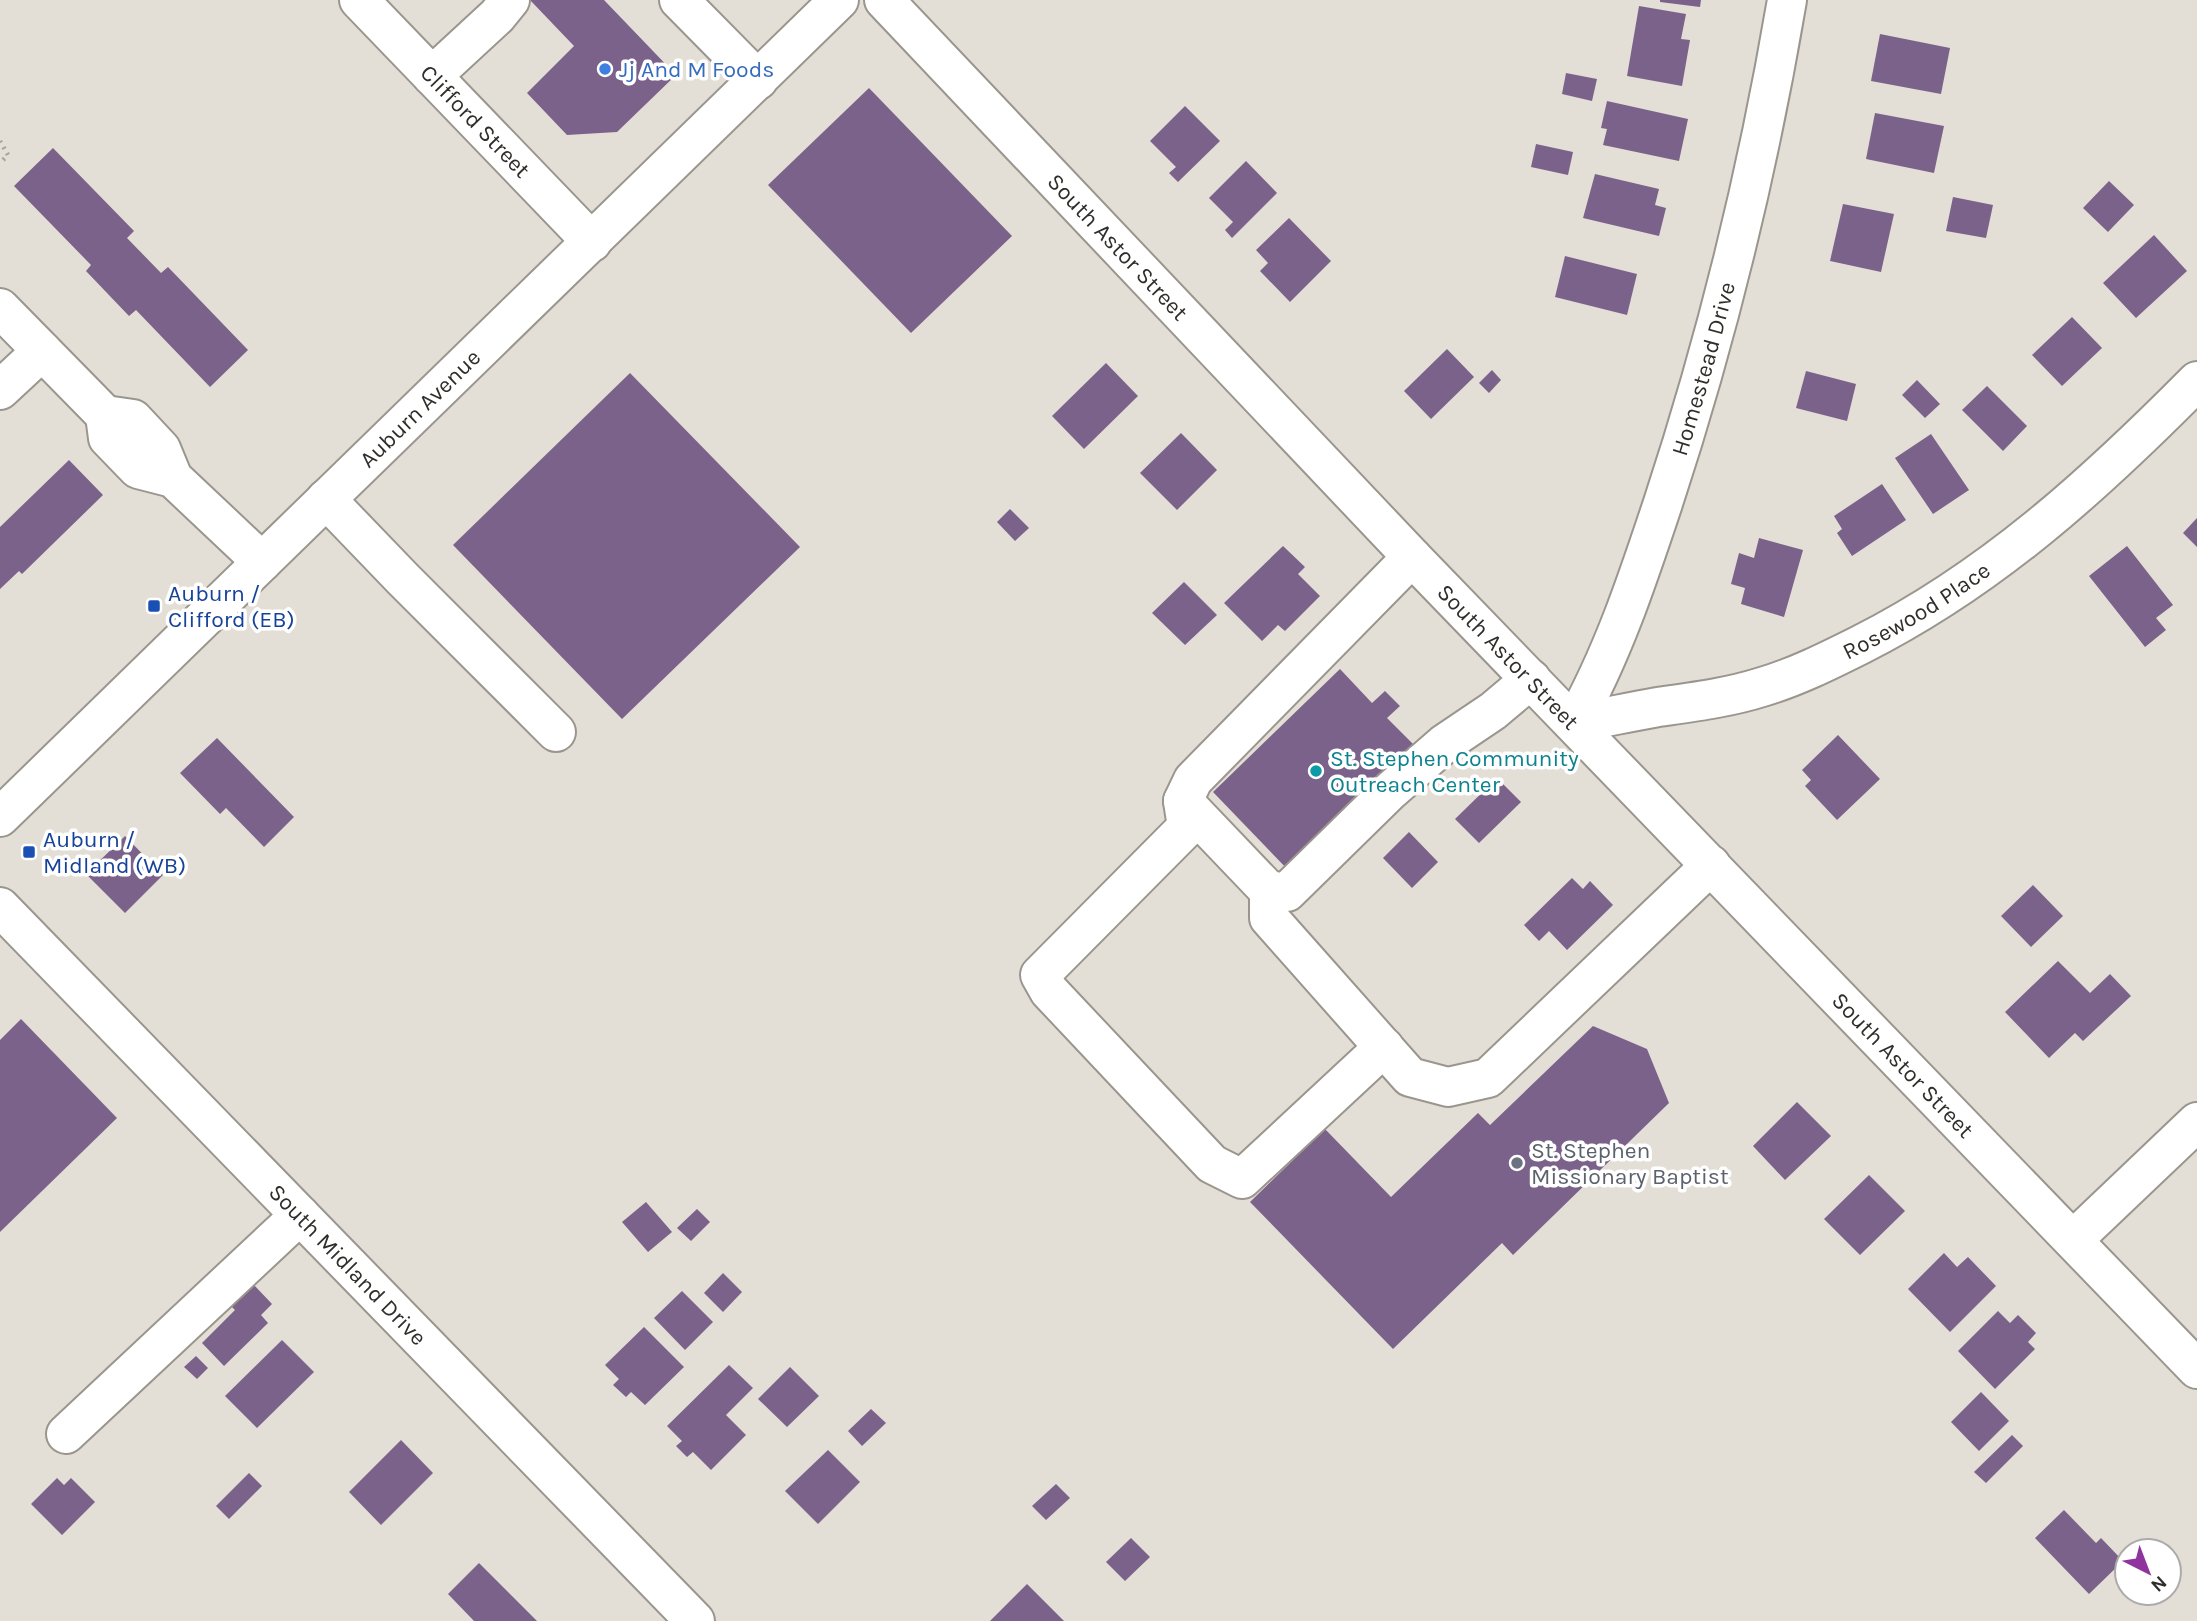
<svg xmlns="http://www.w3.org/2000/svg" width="2197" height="1621" viewBox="0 0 2197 1621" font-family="Karla,sans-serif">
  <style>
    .building { fill: #7b628a }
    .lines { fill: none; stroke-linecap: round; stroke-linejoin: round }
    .minor-casing { stroke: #9a968d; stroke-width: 42 }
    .major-casing { stroke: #9a968d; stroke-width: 42 }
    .path { stroke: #a8a49d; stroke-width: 4.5; stroke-dasharray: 2 5; stroke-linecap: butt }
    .minor { stroke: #fff; stroke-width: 38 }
    .major { stroke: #fff; stroke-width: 38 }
    .shop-dot { fill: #3f7fe0; stroke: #fff; stroke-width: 2.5 }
    .transit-dot { fill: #1a4fb4; stroke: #fff; stroke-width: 2.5 }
    .culture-dot { fill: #0f9aa8; stroke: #fff; stroke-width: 2.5 }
    .worship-dot { fill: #6b7280; stroke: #fff; stroke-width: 2.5 }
    .labels { text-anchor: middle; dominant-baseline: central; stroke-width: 7; stroke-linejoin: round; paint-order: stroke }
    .shop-label { font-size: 23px; fill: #366cbe; stroke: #fff; text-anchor: start }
    .street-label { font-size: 23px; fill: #302e2b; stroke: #fff }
    .transit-label { font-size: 23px; fill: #164399; stroke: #fff; text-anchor: start }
    .culture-label { font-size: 23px; fill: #0d838f; stroke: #fff; text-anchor: start }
    .worship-label { font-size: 23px; fill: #5b616d; stroke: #fff; text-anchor: start }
  </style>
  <rect width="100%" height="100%" fill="#e4dfd6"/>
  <g class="building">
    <path d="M 530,0 L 604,0 L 676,75 L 617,132 L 567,135 L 527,93 L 574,46 Z"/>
    <path d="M 1660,0 L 1701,0 L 1700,7 L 1660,2 Z"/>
    <path d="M 1639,6 L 1686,14 L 1681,39 L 1690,40 L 1682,86 L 1627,76 Z"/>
    <path d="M 1880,34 L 1950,48 L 1941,94 L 1871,81 Z"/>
    <path d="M 1566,73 L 1597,79 L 1592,101 L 1562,94 Z"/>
    <path d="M 869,88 L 1012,236 L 911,333 L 768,185 Z"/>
    <path d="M 1607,101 L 1688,119 L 1679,161 L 1603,145 L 1607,129 L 1601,128 Z"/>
    <path d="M 1185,106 L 1220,141 L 1178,182 L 1169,173 L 1176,167 L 1150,141 Z"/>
    <path d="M 1875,113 L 1944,126 L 1934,173 L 1866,159 Z"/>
    <path d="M 1536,144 L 1573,152 L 1568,175 L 1531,167 Z"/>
    <path d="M 53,148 L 134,231 L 127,238 L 161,273 L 168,267 L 248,350 L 210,387 L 136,310 L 129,316 L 86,271 L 91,265 L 14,186 Z"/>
    <path d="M 1246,161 L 1277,193 L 1232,238 L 1225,230 L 1233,222 L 1209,198 Z"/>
    <path d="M 1595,174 L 1659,189 L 1655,205 L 1666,208 L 1659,236 L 1583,218 Z"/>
    <path d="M 2109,181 L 2134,205 L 2108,232 L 2083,208 Z"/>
    <path d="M 1953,197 L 1993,205 L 1986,238 L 1946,231 Z"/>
    <path d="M 1843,204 L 1894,214 L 1881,272 L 1830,261 Z"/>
    <path d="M 1289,218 L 1331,261 L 1290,302 L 1260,271 L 1268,263 L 1256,250 Z"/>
    <path d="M 2154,235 L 2187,271 L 2136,318 L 2103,283 Z"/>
    <path d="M 1565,256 L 1637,274 L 1627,315 L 1555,297 Z"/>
    <path d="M 2072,317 L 2102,348 L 2062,386 L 2032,355 Z"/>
    <path d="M 1447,349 L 1474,377 L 1431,419 L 1404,391 Z"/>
    <path d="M 1106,363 L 1138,396 L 1084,449 L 1052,416 Z"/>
    <path d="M 1492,370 L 1501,380 L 1489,393 L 1479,383 Z"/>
    <path d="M 1806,371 L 1856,384 L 1847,421 L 1796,408 Z"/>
    <path d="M 630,373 L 800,547 L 622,719 L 453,545 Z"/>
    <path d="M 1917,380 L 1940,404 L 1925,418 L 1902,395 Z"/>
    <path d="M 1987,386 L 2027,426 L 2003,451 L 1962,410 Z"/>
    <path d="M 1181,433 L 1217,470 L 1177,510 L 1140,473 Z"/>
    <path d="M 1931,434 L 1969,490 L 1933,514 L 1895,458 Z"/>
    <path d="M 69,460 L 103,495 L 22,574 L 19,571 L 0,589 L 0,527 Z"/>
    <path d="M 1882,484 L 1906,520 L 1852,556 L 1837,533 L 1842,529 L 1834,516 Z"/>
    <path d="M 1010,509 L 1029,528 L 1015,541 L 997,522 Z"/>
    <path d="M 2197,518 L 2197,547 L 2183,533 Z"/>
    <path d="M 1759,538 L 1803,550 L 1784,617 L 1741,604 L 1745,588 L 1731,584 L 1739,553 L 1754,558 Z"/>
    <path d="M 1283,546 L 1305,567 L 1298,574 L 1320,596 L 1285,631 L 1278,625 L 1262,641 L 1224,603 Z"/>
    <path d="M 2127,546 L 2173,605 L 2156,618 L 2166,630 L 2145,647 L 2089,576 Z"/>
    <path d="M 1184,582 L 1217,615 L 1185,645 L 1152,613 Z"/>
    <path d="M 1340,669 L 1372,703 L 1385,691 L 1400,706 L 1387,718 L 1419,750 L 1292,874 L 1213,792 Z"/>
    <path d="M 1838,735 L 1880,779 L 1837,820 L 1805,786 L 1811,780 L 1802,770 Z"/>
    <path d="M 217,738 L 294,817 L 264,847 L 226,808 L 220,814 L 180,773 Z"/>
    <path d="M 1497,778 L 1521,802 L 1479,843 L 1455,819 Z"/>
    <path d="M 1409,832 L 1438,862 L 1412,888 L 1383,858 Z"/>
    <path d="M 125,836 L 163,875 L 125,913 L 86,874 Z"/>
    <path d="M 1572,878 L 1583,889 L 1590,881 L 1613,905 L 1567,950 L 1549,931 L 1539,941 L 1524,925 Z"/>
    <path d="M 2033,885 L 2063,916 L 2031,947 L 2001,916 Z"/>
    <path d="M 2058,961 L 2090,993 L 2110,974 L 2131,996 L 2083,1041 L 2075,1033 L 2049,1058 L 2005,1012 Z"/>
    <path d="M 21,1019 L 117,1118 L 0,1232 L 0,1040 Z"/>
    <path d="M 1593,1026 L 1647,1049 L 1669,1103 L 1513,1255 L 1502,1243 L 1393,1349 L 1250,1202 L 1325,1129 L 1391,1197 L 1478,1113 L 1490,1125 Z"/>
    <path d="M 1797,1102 L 1831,1136 L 1785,1180 L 1753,1146 Z"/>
    <path d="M 1869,1175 L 1905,1211 L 1860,1255 L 1824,1219 Z"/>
    <path d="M 646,1202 L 672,1232 L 648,1252 L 622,1222 Z"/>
    <path d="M 697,1209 L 710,1222 L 691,1241 L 677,1228 Z"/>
    <path d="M 1944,1253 L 1957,1267 L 1968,1257 L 1996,1286 L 1950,1332 L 1908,1289 Z"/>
    <path d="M 723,1273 L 742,1292 L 723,1312 L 704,1293 Z"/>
    <path d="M 252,1283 L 272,1304 L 261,1315 L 268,1323 L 224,1366 L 202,1343 L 235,1310 L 230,1305 Z"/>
    <path d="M 682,1291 L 713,1322 L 685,1350 L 654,1318 Z"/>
    <path d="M 1998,1311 L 2010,1323 L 2018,1315 L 2036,1333 L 2028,1342 L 2035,1349 L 1995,1389 L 1958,1351 Z"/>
    <path d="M 644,1327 L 684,1367 L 645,1405 L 631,1392 L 626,1397 L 613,1385 L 619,1379 L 605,1365 Z"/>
    <path d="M 282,1340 L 314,1372 L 257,1428 L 225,1396 Z"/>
    <path d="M 196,1356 L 208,1368 L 197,1379 L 184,1367 Z"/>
    <path d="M 729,1365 L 753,1388 L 726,1415 L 746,1435 L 711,1470 L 693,1452 L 687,1457 L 676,1446 L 682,1441 L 667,1426 Z"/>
    <path d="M 790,1367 L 819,1396 L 787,1427 L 758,1399 Z"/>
    <path d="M 1981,1392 L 2009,1421 L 1979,1451 L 1951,1422 Z"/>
    <path d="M 871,1409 L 886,1423 L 862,1446 L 848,1431 Z"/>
    <path d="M 2012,1435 L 2023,1446 L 1986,1483 L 1974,1472 Z"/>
    <path d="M 401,1440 L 433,1473 L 381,1525 L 349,1492 Z"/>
    <path d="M 828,1450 L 860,1482 L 818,1524 L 785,1491 Z"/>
    <path d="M 249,1473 L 262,1486 L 229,1519 L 216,1506 Z"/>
    <path d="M 57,1478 L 64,1485 L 71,1478 L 95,1502 L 62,1535 L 31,1504 Z"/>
    <path d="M 1056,1484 L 1070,1498 L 1046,1520 L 1032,1506 Z"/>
    <path d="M 2064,1510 L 2096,1543 L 2101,1538 L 2123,1561 L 2089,1594 L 2035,1538 Z"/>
    <path d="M 1131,1538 L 1150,1557 L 1125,1581 L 1106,1562 Z"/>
    <path d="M 479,1563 L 537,1621 L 474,1621 L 448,1594 Z"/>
    <path d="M 1027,1584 L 1064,1621 L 990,1621 Z"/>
  </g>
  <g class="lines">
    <g class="minor-casing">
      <g id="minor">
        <path id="s1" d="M 359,0 L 592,242"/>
        <path d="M 679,0 L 758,80"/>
        <path id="s2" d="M 884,0 L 1412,557 L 2197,1369"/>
        <path d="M 432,76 L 497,16 L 510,0"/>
        <path d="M 0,308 L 105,415"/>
        <path d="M 0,390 L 42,351"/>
        <path d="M 173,478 L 138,469 L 108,438 L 105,415 L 133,419 L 161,449 L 173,478 L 262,562"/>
        <path d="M 326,499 L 403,579 L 556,732"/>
        <path id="s3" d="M 1574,723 C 1613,654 1638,578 1663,503 C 1717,339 1758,171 1787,0"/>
        <path id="s4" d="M 1574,723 C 1602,718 1630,712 1658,707 C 1693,702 1727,698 1762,687 C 1796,677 1828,661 1860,645 C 1991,579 2094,485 2197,381"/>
        <path d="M 1183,801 L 1269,891 L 1269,918 L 1410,1077 L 1448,1087 L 1488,1078 L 1711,865"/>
        <path d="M 1269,891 L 1287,892 L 1389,792 L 1444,744 L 1493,711 L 1531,679"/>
        <path id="s5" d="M 0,907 L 695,1621"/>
        <path d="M 1384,1047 L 1242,1179 L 1212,1164 L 1049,991 L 1040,975 L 1187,827 L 1183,801 L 1193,780 L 1412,557"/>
        <path d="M 2073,1240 L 2197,1122"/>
        <path d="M 66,1434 L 300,1215"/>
      </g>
    </g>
    <g class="major-casing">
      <g id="major">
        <path id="s6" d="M 0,817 L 839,0"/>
      </g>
    </g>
    <path class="path" d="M 0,141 L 8,155 L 0,163"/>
    <use href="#minor" class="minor"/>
    <use href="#major" class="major"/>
  </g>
  <circle class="shop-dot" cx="605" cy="69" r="7"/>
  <g class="transit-dot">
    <rect x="147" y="599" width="14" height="14" rx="3.5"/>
    <rect x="22" y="845" width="14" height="14" rx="3.5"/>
  </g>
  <circle class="culture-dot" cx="1316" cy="771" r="7"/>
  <circle class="worship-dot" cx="1517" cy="1163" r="7"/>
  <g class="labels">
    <g class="shop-label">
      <text x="619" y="69">Jj And M Foods</text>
    </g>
    <g class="street-label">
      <text stroke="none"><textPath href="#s1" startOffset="168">Clifford Street</textPath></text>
      <text stroke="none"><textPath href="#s2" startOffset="340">South Astor Street</textPath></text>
      <text stroke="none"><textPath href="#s3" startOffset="378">Homestead Drive</textPath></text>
      <text stroke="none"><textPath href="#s6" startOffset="586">Auburn Avenue</textPath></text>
      <text stroke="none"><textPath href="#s4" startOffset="364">Rosewood Place</textPath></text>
      <text stroke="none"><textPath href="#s2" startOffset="906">South Astor Street</textPath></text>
      <text stroke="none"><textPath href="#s2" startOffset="1474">South Astor Street</textPath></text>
      <text stroke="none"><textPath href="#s5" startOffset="499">South Midland Drive</textPath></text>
    </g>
    <g class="transit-label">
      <text x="168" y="593">Auburn /<tspan x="168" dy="26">Clifford (EB)</tspan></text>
      <text x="43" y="839">Auburn /<tspan x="43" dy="26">Midland (WB)</tspan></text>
    </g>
    <g class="culture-label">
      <text x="1330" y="758">St. Stephen Community<tspan x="1330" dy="26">Outreach Center</tspan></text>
    </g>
    <g class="worship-label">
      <text x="1531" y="1150">St. Stephen<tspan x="1531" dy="26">Missionary Baptist</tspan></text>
    </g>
  </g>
  <g transform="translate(2148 1572) rotate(138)"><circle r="33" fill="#ffffff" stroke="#acabaa" stroke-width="2"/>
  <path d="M0-5L12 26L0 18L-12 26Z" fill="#8f349f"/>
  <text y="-10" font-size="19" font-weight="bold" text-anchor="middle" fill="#302e2b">N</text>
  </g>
</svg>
